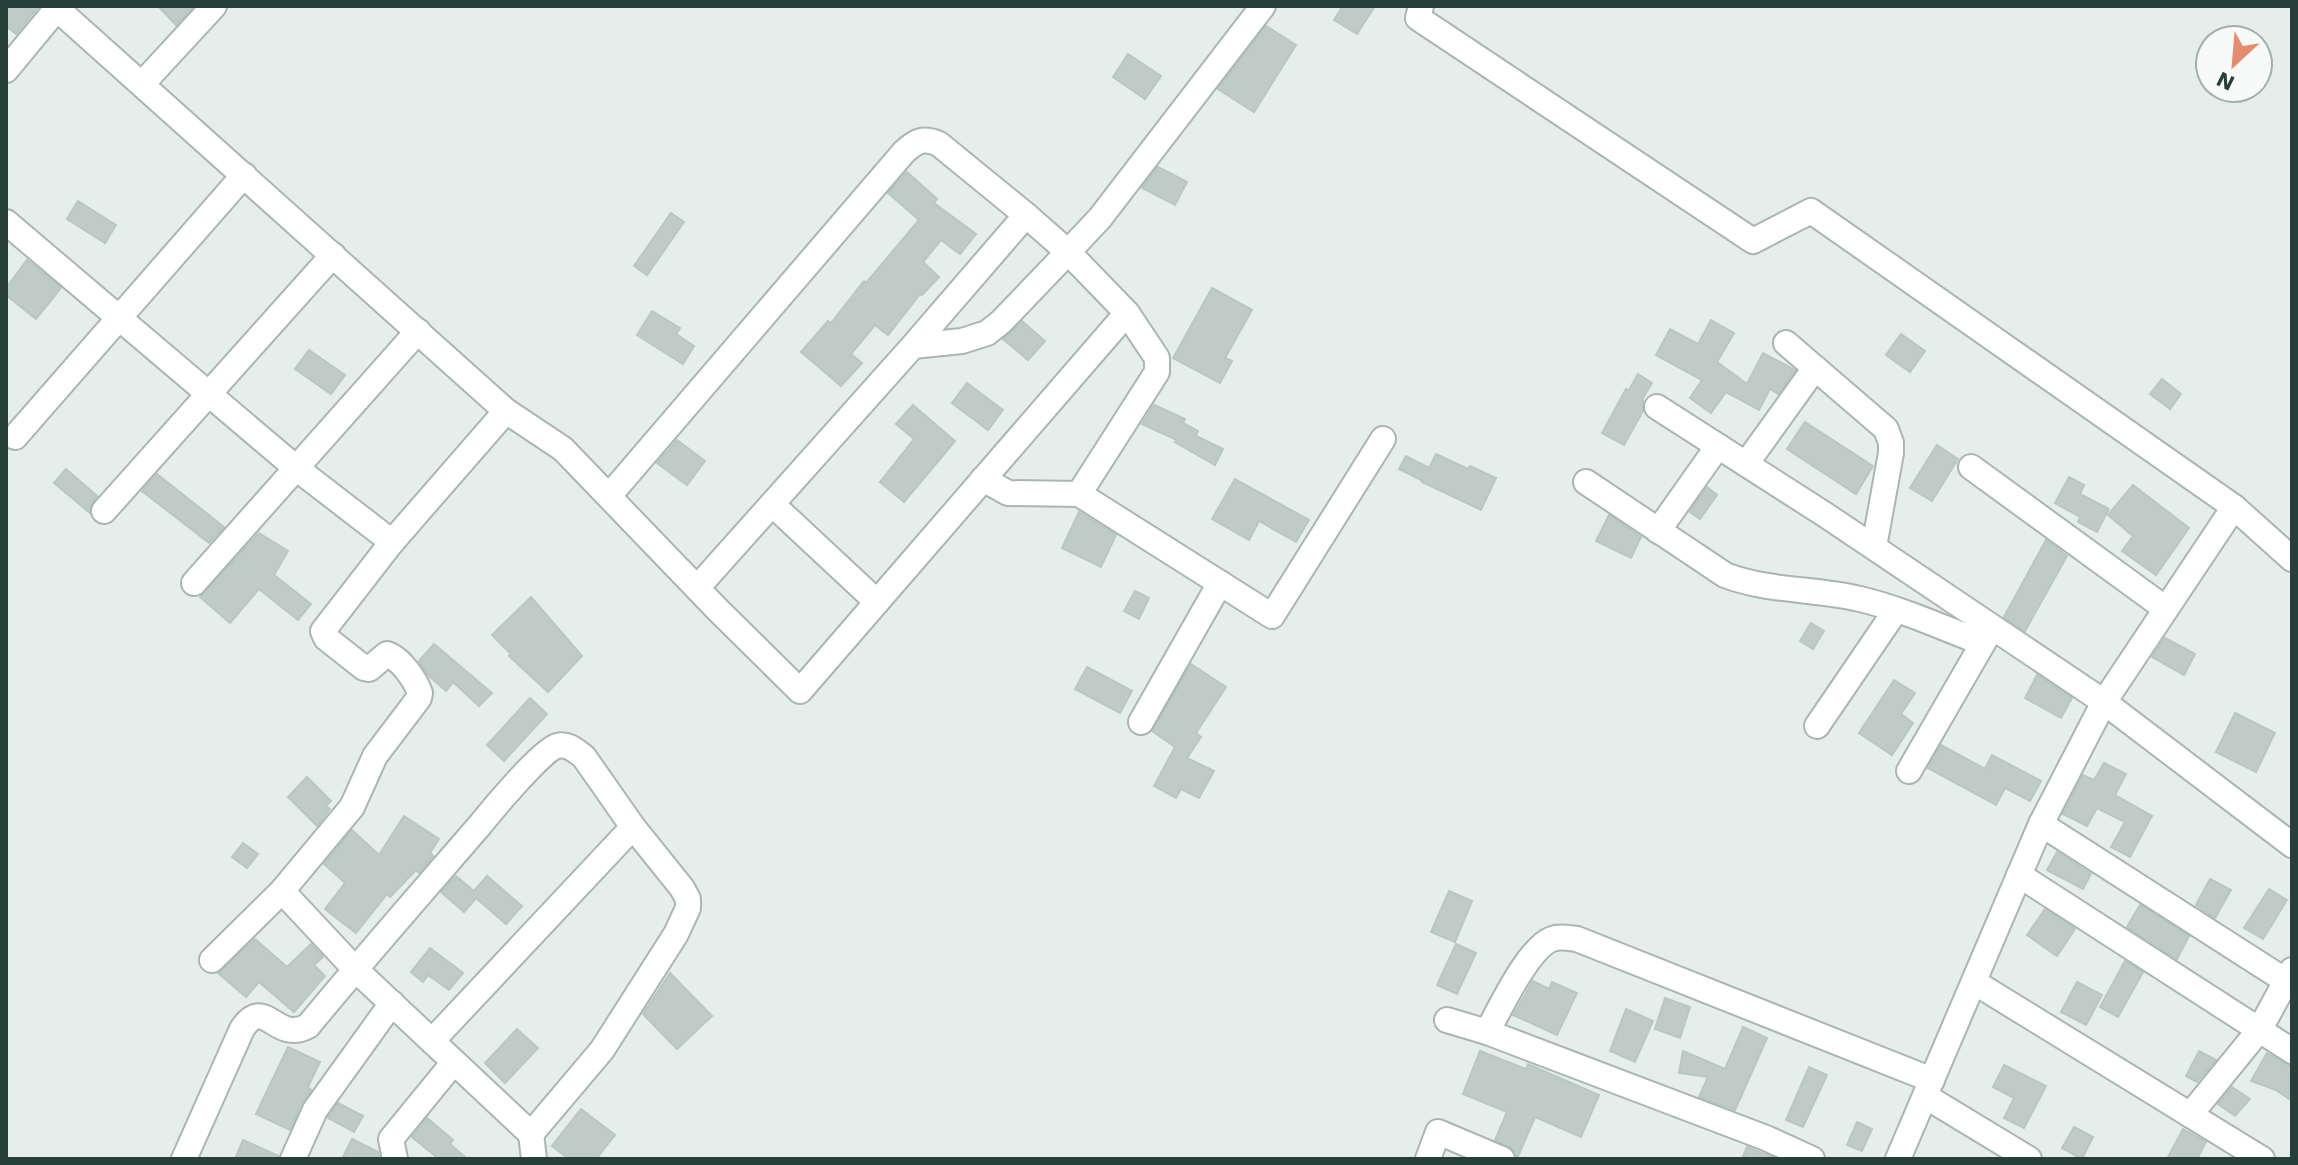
<svg xmlns="http://www.w3.org/2000/svg" width="2298" height="1165" viewBox="0 0 2298 1165" font-family="'Work Sans',sans-serif">
  <style>
    .building { fill: #bfcbc7; stroke: #b9c7c1; stroke-width: 2 }
    .lines { fill: none; stroke-linecap: round; stroke-linejoin: round }
    .minor-casing { stroke: #a9b6b2; stroke-width: 28 }
    .minor { stroke: #fff; stroke-width: 24 }
  </style>
  <rect width="100%" height="100%" fill="#e6eeeb"/>
  <g class="building">
    <path d="M 6,6 L 39,6 L 16,34 L 6,26 Z"/>
    <path d="M 158,6 L 194,6 L 176,25 Z"/>
    <path d="M 1343,6 L 1375,6 L 1357,34 L 1334,20 Z"/>
    <path d="M 1266,26 L 1296,45 L 1254,112 L 1218,89 Z"/>
    <path d="M 1128,54 L 1161,76 L 1145,99 L 1113,77 Z"/>
    <path d="M 1158,167 L 1187,182 L 1175,205 L 1142,188 Z"/>
    <path d="M 907,172 L 937,199 L 934,203 L 976,234 L 960,254 L 941,240 L 923,262 L 939,277 L 922,295 L 920,294 L 888,335 L 875,325 L 851,354 L 862,363 L 841,386 L 801,352 L 828,321 L 831,323 L 864,281 L 866,283 L 919,220 L 888,193 Z"/>
    <path d="M 78,201 L 116,225 L 105,243 L 67,219 Z"/>
    <path d="M 671,213 L 684,222 L 647,275 L 634,266 Z"/>
    <path d="M 27,260 L 61,288 L 36,319 L 6,295 L 6,288 Z"/>
    <path d="M 1212,288 L 1252,310 L 1225,358 L 1232,361 L 1220,383 L 1173,358 Z"/>
    <path d="M 652,311 L 680,328 L 676,334 L 694,346 L 683,364 L 637,335 Z"/>
    <path d="M 1711,320 L 1734,333 L 1717,362 L 1747,384 L 1763,353 L 1795,370 L 1778,394 L 1770,389 L 1759,410 L 1726,392 L 1711,413 L 1690,398 L 1702,380 L 1656,355 L 1670,329 L 1698,344 Z"/>
    <path d="M 1022,321 L 1045,341 L 1028,360 L 1003,339 Z"/>
    <path d="M 1901,334 L 1925,351 L 1910,372 L 1886,355 Z"/>
    <path d="M 309,350 L 345,375 L 331,394 L 295,369 Z"/>
    <path d="M 1638,374 L 1652,383 L 1643,398 L 1643,411 L 1624,445 L 1602,433 L 1626,389 L 1629,390 Z"/>
    <path d="M 2162,379 L 2181,394 L 2170,409 L 2150,394 Z"/>
    <path d="M 967,383 L 1003,410 L 988,430 L 952,403 Z"/>
    <path d="M 913,405 L 955,441 L 904,502 L 880,482 L 914,439 L 896,424 Z"/>
    <path d="M 1154,405 L 1185,419 L 1183,423 L 1198,431 L 1196,436 L 1223,449 L 1215,465 L 1175,442 L 1177,440 L 1142,424 Z"/>
    <path d="M 1805,422 L 1873,466 L 1856,494 L 1787,449 Z"/>
    <path d="M 677,440 L 705,461 L 687,485 L 657,463 Z"/>
    <path d="M 1937,445 L 1958,459 L 1932,501 L 1910,488 Z"/>
    <path d="M 1436,454 L 1468,469 L 1470,466 L 1496,478 L 1481,510 L 1422,482 L 1423,481 L 1399,469 L 1406,456 L 1429,468 Z"/>
    <path d="M 66,469 L 97,496 L 90,507 L 90,513 L 54,483 Z"/>
    <path d="M 157,474 L 224,527 L 209,543 L 142,491 Z"/>
    <path d="M 2069,477 L 2084,485 L 2080,494 L 2109,509 L 2097,532 L 2078,522 L 2080,517 L 2055,503 Z"/>
    <path d="M 1235,479 L 1309,520 L 1296,542 L 1259,521 L 1249,540 L 1212,519 Z"/>
    <path d="M 2133,485 L 2189,528 L 2156,575 L 2122,551 L 2133,536 L 2108,515 Z"/>
    <path d="M 1707,487 L 1717,495 L 1700,519 L 1690,512 Z"/>
    <path d="M 1079,512 L 1116,535 L 1101,567 L 1062,548 Z"/>
    <path d="M 1609,515 L 1641,537 L 1631,558 L 1596,541 Z"/>
    <path d="M 259,533 L 288,551 L 274,575 L 311,604 L 298,620 L 259,589 L 230,623 L 200,597 Z"/>
    <path d="M 2046,540 L 2067,556 L 2025,631 L 2004,617 Z"/>
    <path d="M 1135,591 L 1149,598 L 1139,619 L 1124,611 Z"/>
    <path d="M 531,597 L 582,656 L 548,692 L 509,656 L 511,654 L 492,635 Z"/>
    <path d="M 1811,623 L 1824,631 L 1813,649 L 1800,641 Z"/>
    <path d="M 2165,638 L 2195,654 L 2184,675 L 2152,657 Z"/>
    <path d="M 434,644 L 492,693 L 479,706 L 453,682 L 446,691 L 429,676 L 419,661 Z"/>
    <path d="M 1191,664 L 1226,687 L 1196,733 L 1201,737 L 1187,758 L 1214,771 L 1199,798 L 1181,789 L 1176,798 L 1154,786 L 1175,747 L 1152,731 Z"/>
    <path d="M 1087,667 L 1132,691 L 1120,713 L 1075,689 Z"/>
    <path d="M 2037,675 L 2072,698 L 2061,718 L 2025,698 Z"/>
    <path d="M 1894,680 L 1915,693 L 1901,714 L 1913,723 L 1892,755 L 1859,733 Z"/>
    <path d="M 530,698 L 547,714 L 504,761 L 487,745 Z"/>
    <path d="M 2235,713 L 2275,733 L 2256,772 L 2216,752 Z"/>
    <path d="M 1941,745 L 1985,769 L 1992,755 L 2041,781 L 2030,801 L 2005,788 L 1996,805 L 1928,768 Z"/>
    <path d="M 2104,763 L 2126,774 L 2115,795 L 2152,816 L 2130,857 L 2111,847 L 2125,822 L 2097,808 L 2087,826 L 2063,814 L 2083,775 L 2094,780 Z"/>
    <path d="M 307,777 L 331,801 L 326,806 L 330,809 L 317,826 L 288,797 Z"/>
    <path d="M 404,816 L 439,839 L 430,853 L 433,856 L 419,873 L 416,870 L 390,897 L 387,894 L 356,933 L 325,909 L 345,883 L 324,864 L 352,830 L 379,855 Z"/>
    <path d="M 243,843 L 258,854 L 247,868 L 232,857 Z"/>
    <path d="M 2057,852 L 2091,874 L 2083,889 L 2047,870 Z"/>
    <path d="M 456,876 L 474,891 L 487,876 L 522,906 L 506,924 L 476,898 L 464,912 L 441,892 Z"/>
    <path d="M 2210,879 L 2231,890 L 2215,918 L 2196,905 Z"/>
    <path d="M 2269,889 L 2287,900 L 2263,939 L 2244,928 Z"/>
    <path d="M 1449,891 L 1472,901 L 1455,942 L 1431,932 Z"/>
    <path d="M 2140,905 L 2189,936 L 2177,959 L 2127,927 Z"/>
    <path d="M 2045,909 L 2075,929 L 2057,956 L 2027,935 Z"/>
    <path d="M 255,939 L 287,967 L 311,944 L 323,957 L 314,965 L 325,976 L 294,1012 L 259,982 L 246,997 L 218,973 Z"/>
    <path d="M 1456,944 L 1476,953 L 1457,994 L 1437,985 Z"/>
    <path d="M 430,948 L 463,973 L 449,990 L 428,975 L 423,982 L 411,972 Z"/>
    <path d="M 2125,961 L 2143,972 L 2118,1017 L 2100,1007 Z"/>
    <path d="M 670,973 L 712,1016 L 677,1049 L 643,1014 Z"/>
    <path d="M 1533,981 L 1549,989 L 1552,982 L 1577,993 L 1557,1035 L 1513,1015 Z"/>
    <path d="M 2077,982 L 2102,995 L 2086,1025 L 2061,1012 Z"/>
    <path d="M 1665,998 L 1690,1007 L 1680,1038 L 1655,1029 Z"/>
    <path d="M 1626,1009 L 1653,1021 L 1635,1062 L 1610,1051 Z"/>
    <path d="M 1743,1027 L 1767,1038 L 1735,1110 L 1699,1097 L 1708,1077 L 1679,1073 L 1683,1051 L 1725,1069 Z"/>
    <path d="M 517,1029 L 538,1048 L 505,1083 L 485,1063 Z"/>
    <path d="M 288,1047 L 320,1062 L 308,1087 L 311,1090 L 301,1104 L 290,1130 L 256,1114 Z"/>
    <path d="M 1480,1051 L 1526,1069 L 1528,1064 L 1599,1095 L 1581,1137 L 1535,1117 L 1517,1159 L 1513,1149 L 1495,1140 L 1507,1112 L 1463,1094 Z"/>
    <path d="M 2199,1051 L 2216,1060 L 2197,1082 L 2186,1076 Z"/>
    <path d="M 2267,1053 L 2292,1067 L 2292,1101 L 2276,1090 L 2251,1081 Z"/>
    <path d="M 2004,1065 L 2046,1086 L 2024,1128 L 2004,1118 L 2014,1098 L 1993,1087 Z"/>
    <path d="M 1809,1067 L 1827,1075 L 1803,1127 L 1786,1120 Z"/>
    <path d="M 2232,1087 L 2250,1099 L 2235,1116 L 2218,1104 Z"/>
    <path d="M 338,1103 L 363,1116 L 354,1132 L 328,1118 Z"/>
    <path d="M 581,1109 L 615,1135 L 596,1159 L 569,1159 L 552,1146 Z"/>
    <path d="M 427,1118 L 453,1140 L 450,1144 L 467,1159 L 439,1159 L 412,1137 Z"/>
    <path d="M 1857,1122 L 1872,1129 L 1862,1151 L 1847,1145 Z"/>
    <path d="M 2074,1127 L 2093,1137 L 2082,1159 L 2062,1148 Z"/>
    <path d="M 2183,1129 L 2206,1142 L 2197,1159 L 2167,1159 Z"/>
    <path d="M 352,1139 L 378,1152 L 380,1159 L 342,1159 Z"/>
    <path d="M 243,1140 L 279,1156 L 278,1159 L 235,1159 Z"/>
    <path d="M 1747,1147 L 1772,1157 L 1772,1159 L 1742,1159 Z"/>
  </g>
  <g class="lines">
    <g class="minor-casing">
      <g id="minor">
        <path d="M 54,6 L 506,411"/>
        <path d="M 1421,6 L 1418,18 L 1753,241 L 1811,211 L 2234,507 L 2292,559"/>
        <path d="M 6,70 L 59,6"/>
        <path d="M 142,84 L 214,6"/>
        <path d="M 6,222 L 296,468 L 392,542"/>
        <path d="M 1786,343 L 1886,429 L 1891,443 L 1891,453 L 1874,547"/>
        <path d="M 1657,407 L 1824,514 L 2104,702 L 2292,845"/>
        <path d="M 15,437 L 244,175"/>
        <path d="M 1746,464 L 1815,368"/>
        <path d="M 1971,467 L 2166,609"/>
        <path d="M 983,479 L 1008,493 L 1079,494 L 1272,616 L 1383,439"/>
        <path d="M 1586,482 L 1725,575 C 1769,592 1815,588 1860,599 C 1902,609 1943,628 1983,643"/>
        <path d="M 1079,494 L 1157,372 L 1157,358 L 1127,313"/>
        <path d="M 609,496 L 904,152 C 916,141 923,137 939,144 L 1026,215"/>
        <path d="M 772,504 L 877,602"/>
        <path d="M 104,511 L 333,255"/>
        <path d="M 1658,531 L 1718,446"/>
        <path d="M 194,583 L 418,331"/>
        <path d="M 697,588 L 913,346 L 1026,215 L 1068,252 L 1001,322 L 987,333 L 962,341 L 913,346"/>
        <path d="M 1141,722 L 1220,583"/>
        <path d="M 1817,726 L 1896,610"/>
        <path d="M 1909,771 L 1990,631"/>
        <path d="M 2041,824 L 2286,981"/>
        <path d="M 2019,875 L 2292,1051"/>
        <path d="M 212,960 L 282,891 L 352,807 L 375,756 L 419,698 L 420,693 C 415,679 400,658 387,654 L 369,669 L 364,668 L 326,638 L 323,631 L 392,542 L 506,411 L 563,449 L 718,610 L 800,691 L 1127,313 L 1068,252 L 1100,218 L 1263,6"/>
        <path d="M 1974,982 L 2262,1159"/>
        <path d="M 1447,1020 L 1487,1032 L 1766,1138 L 1812,1159"/>
        <path d="M 1487,1032 C 1500,1009 1528,948 1552,939 C 1560,936 1568,938 1577,939 L 1932,1080"/>
        <path d="M 432,1041 L 633,827"/>
        <path d="M 1925,1096 L 2029,1159"/>
        <path d="M 2190,1115 L 2260,1029 L 2292,970"/>
        <path d="M 531,1134 L 534,1159"/>
        <path d="M 184,1159 L 242,1029 C 265,994 275,1044 308,1026 C 364,958 422,892 480,825 C 492,810 542,750 557,746 C 568,743 576,751 584,757 L 633,827 L 682,888 L 688,899 L 688,908 L 676,934 L 602,1050 L 531,1134 L 355,969 L 282,891"/>
        <path d="M 293,1159 L 315,1110 L 392,1003"/>
        <path d="M 395,1159 L 391,1139 L 454,1062"/>
        <path d="M 1428,1159 L 1438,1132 L 1502,1159"/>
        <path d="M 1898,1159 L 2041,824 L 2104,702 L 2234,507"/>
      </g>
    </g>
    <use href="#minor" class="minor"/>
  </g>
  <rect width="2298" height="1165" fill="none" stroke="#263f38" stroke-width="16"/>
  <g transform="translate(2234 64) rotate(206)"><circle r="38" fill="#f7faf9" stroke="#a3afac" stroke-width="2"/>
  <path d="M0-6L14 30L0 20L-14 30Z" fill="#e68b6c"/>
  <text y="-12" font-size="22" font-weight="bold" text-anchor="middle" fill="#263f38">N</text>
  </g>
</svg>
